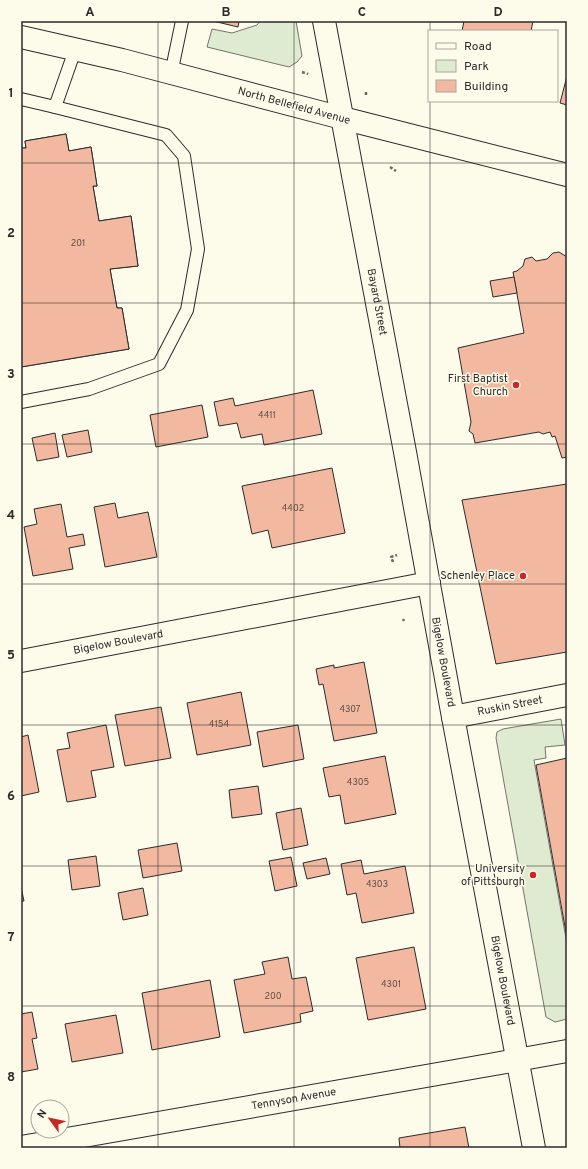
<svg xmlns="http://www.w3.org/2000/svg" width="588" height="1169" viewBox="0 0 588 1169" font-family="Overpass,sans-serif">
  <style>
    .green { fill: #deebd1; stroke: #74746e }
    .building { fill: #f2b8a0; stroke: #2b2b2b }
    .lines { fill: none; stroke-linecap: round; stroke-linejoin: round }
    .service-casing { stroke: #2b2b2b; stroke-width: 14 }
    .minor-casing { stroke: #2b2b2b; stroke-width: 24 }
    .tertiary-casing { stroke: #2b2b2b; stroke-width: 24 }
    .secondary-casing { stroke: #2b2b2b; stroke-width: 24 }
    .path { stroke: #6a6964; stroke-width: 2.5; stroke-dasharray: 3 2; stroke-linecap: butt }
    .service { stroke: #fdfbea; stroke-width: 12 }
    .minor { stroke: #fdfbea; stroke-width: 22 }
    .tertiary { stroke: #fdfbea; stroke-width: 22 }
    .secondary { stroke: #fdfbea; stroke-width: 22 }
    .grid { fill: none; stroke: #2b2b2b; stroke-width: 1; stroke-opacity: 0.55 }
    .poi-dot { fill: #c62828; stroke: #fdfbea; stroke-width: 1.5 }
    .labels { text-anchor: middle; dominant-baseline: central; stroke-width: 3; stroke-linejoin: round; paint-order: stroke }
    .number-label { font-size: 9px; fill: #5d4e48 }
    .street-label { font-size: 11px; fill: #2b2b2b; stroke: #fdfbea }
    .poi-label { font-size: 11px; fill: #2b2b2b; stroke: #fdfbea; text-anchor: end }
    .neatline { fill: none; stroke: #2b2b2b; stroke-width: 1.5 }
    .grid-label { font-size: 13px; text-anchor: middle; font-weight: bold; fill: #2b2b2b }
  </style>
  <rect width="100%" height="100%" fill="#fdfbea"/>
  <g class="green">
    <path d="M 260,21 L 296,21 L 302,56 L 297,62 L 289,67 L 207,47 L 212,29 L 232,33 L 257,25 Z"/>
    <path d="M 561,719 L 565,745 L 545,747 L 546,758 L 534,760 L 567,944 L 567,1019 L 555,1022 L 546,1017 L 496,738 L 497,732 L 503,729 Z"/>
  </g>
  <g class="building">
    <path d="M 213,21 L 239,21 L 238,27 Z"/>
    <path d="M 464,21 L 533,21 L 531,31 L 462,31 Z"/>
    <path d="M 567,76 L 567,105 L 560,103 Z"/>
    <path d="M 66,134 L 69,151 L 91,147 L 97,186 L 93,186 L 99,221 L 131,216 L 138,266 L 110,269 L 117,308 L 122,308 L 129,349 L 21,367 L 21,148 L 26,148 L 25,141 Z"/>
    <path d="M 66,134 L 69,151 L 91,147 L 97,186 L 93,186 L 99,221 L 131,216 L 138,266 L 110,269 L 117,308 L 122,308 L 129,349 L 21,367 L 21,148 L 26,148 L 25,141 Z"/>
    <path d="M 559,252 L 567,257 L 567,457 L 562,458 L 555,436 L 552,437 L 550,432 L 543,434 L 539,432 L 475,443 L 473,434 L 469,431 L 471,422 L 458,348 L 524,333 L 513,272 L 517,271 L 523,266 L 525,259 L 532,257 L 536,261 L 547,259 L 553,253 Z"/>
    <path d="M 514,277 L 517,293 L 493,297 L 490,281 Z"/>
    <path d="M 313,390 L 322,434 L 264,445 L 262,434 L 241,438 L 237,423 L 219,426 L 214,402 L 233,398 L 235,406 Z"/>
    <path d="M 202,405 L 208,437 L 156,447 L 150,415 Z"/>
    <path d="M 88,430 L 92,452 L 67,457 L 62,435 Z"/>
    <path d="M 55,433 L 59,457 L 37,461 L 32,438 Z"/>
    <path d="M 332,468 L 345,533 L 272,548 L 268,530 L 252,534 L 242,486 Z"/>
    <path d="M 567,484 L 567,652 L 496,664 L 462,500 Z"/>
    <path d="M 115,503 L 118,518 L 148,512 L 157,557 L 105,567 L 94,507 Z"/>
    <path d="M 61,504 L 67,537 L 83,534 L 85,545 L 69,548 L 73,569 L 33,576 L 24,527 L 37,524 L 34,509 Z"/>
    <path d="M 364,662 L 377,733 L 334,741 L 323,684 L 319,685 L 316,669 L 334,665 L 334,668 Z"/>
    <path d="M 241,692 L 251,745 L 197,755 L 187,703 Z"/>
    <path d="M 161,707 L 171,758 L 125,766 L 115,715 Z"/>
    <path d="M 106,725 L 114,767 L 91,771 L 96,797 L 67,802 L 57,750 L 70,748 L 67,733 Z"/>
    <path d="M 298,725 L 304,759 L 263,767 L 257,732 Z"/>
    <path d="M 28,735 L 39,792 L 21,796 L 21,737 Z"/>
    <path d="M 385,756 L 396,814 L 345,824 L 340,795 L 329,797 L 323,768 Z"/>
    <path d="M 567,758 L 567,938 L 536,765 Z"/>
    <path d="M 258,786 L 262,814 L 232,818 L 229,790 Z"/>
    <path d="M 301,808 L 308,845 L 283,850 L 276,813 Z"/>
    <path d="M 177,843 L 182,871 L 143,878 L 138,850 Z"/>
    <path d="M 96,856 L 100,886 L 72,890 L 68,860 Z"/>
    <path d="M 291,857 L 297,886 L 275,891 L 269,861 Z"/>
    <path d="M 326,858 L 330,874 L 307,879 L 303,863 Z"/>
    <path d="M 361,860 L 364,874 L 405,866 L 414,913 L 362,923 L 356,893 L 347,895 L 341,864 Z"/>
    <path d="M 21,887 L 24,901 L 21,901 Z"/>
    <path d="M 143,888 L 148,915 L 123,920 L 118,893 Z"/>
    <path d="M 414,947 L 426,1009 L 368,1020 L 356,958 Z"/>
    <path d="M 288,957 L 292,979 L 306,977 L 313,1011 L 300,1014 L 301,1022 L 244,1033 L 234,980 L 265,974 L 262,962 Z"/>
    <path d="M 210,980 L 220,1037 L 152,1050 L 142,993 Z"/>
    <path d="M 32,1012 L 37,1038 L 32,1039 L 38,1069 L 21,1072 L 21,1014 Z"/>
    <path d="M 116,1015 L 123,1053 L 72,1062 L 65,1024 Z"/>
    <path d="M 465,1127 L 469,1148 L 400,1148 L 399,1138 Z"/>
  </g>
  <g class="lines">
    <g class="service-casing">
      <g id="service">
        <path d="M 171,74 L 182,21"/>
        <path d="M 21,99 L 55,107"/>
        <path d="M 21,402 L 89,389 L 159,364 L 187,310 L 198,249 L 184,156 L 166,135 L 55,107 L 75,50"/>
      </g>
    </g>
    <g class="minor-casing">
      <g id="minor">
        <path d="M 21,37 L 122,60 L 342,118"/>
        <path id="s1" d="M 453,717 L 567,695"/>
        <path id="s2" d="M 21,1147 L 489,1065 L 567,1051"/>
      </g>
    </g>
    <g class="tertiary-casing">
      <path id="tertiary" d="M 342,118 L 567,175"/>
    </g>
    <g class="secondary-casing">
      <g id="secondary">
        <path id="s3" d="M 324,21 L 405,452 L 453,717 L 534,1148"/>
        <path id="s4" d="M 21,661 L 429,583"/>
      </g>
    </g>
    <g class="path">
      <path d="M 302,72 L 308,74"/>
      <path d="M 366,95 L 366,91"/>
      <path d="M 390,167 L 396,171"/>
      <path d="M 393,562 L 391,557 L 397,555"/>
      <path d="M 403,621 L 404,619"/>
    </g>
    <use href="#service" class="service"/>
    <use href="#minor" class="minor"/>
    <use href="#tertiary" class="tertiary"/>
    <use href="#secondary" class="secondary"/>
  </g>
  <path class="grid" d="M 158,21 L 158,1148M 294,21 L 294,1148M 430,21 L 430,31M 430,101 L 430,1148M 21,163 L 567,163M 21,303 L 567,303M 21,444 L 567,444M 21,584 L 567,584M 21,725 L 567,725M 21,866 L 567,866M 21,1006 L 567,1006"/>
  <g class="poi-dot">
    <circle cx="516" cy="385" r="4"/>
    <circle cx="523" cy="576" r="4"/>
    <circle cx="533" cy="875" r="4"/>
  </g>
  <g class="labels">
    <g class="number-label">
      <text x="78" y="243">201</text>
      <text x="267" y="415">4411</text>
      <text x="293" y="508">4402</text>
      <text x="350" y="709">4307</text>
      <text x="219" y="724">4154</text>
      <text x="358" y="782">4305</text>
      <text x="377" y="884">4303</text>
      <text x="391" y="984">4301</text>
      <text x="273" y="996">200</text>
    </g>
    <g class="street-label">
      <text transform="translate(294 106) rotate(15)">North Bellefield Avenue</text>
      <text stroke="none"><textPath href="#s3" startOffset="286">Bayard Street</textPath></text>
      <text stroke="none"><textPath href="#s4" startOffset="99">Bigelow Boulevard</textPath></text>
      <text stroke="none"><textPath href="#s3" startOffset="652">Bigelow Boulevard</textPath></text>
      <text stroke="none"><textPath href="#s1" startOffset="58">Ruskin Street</textPath></text>
      <text stroke="none"><textPath href="#s3" startOffset="976">Bigelow Boulevard</textPath></text>
      <text stroke="none"><textPath href="#s2" startOffset="277">Tennyson Avenue</textPath></text>
    </g>
    <g class="poi-label">
      <text x="508" y="379">First Baptist<tspan x="508" dy="13">Church</tspan></text>
      <text x="515" y="576">Schenley Place</text>
      <text x="525" y="869">University<tspan x="525" dy="13">of Pittsburgh</tspan></text>
    </g>
  </g>
  <rect width="588" height="1169" fill="none" stroke="#fdfbea" stroke-width="44"/>
  <rect x="428" y="30" width="130" height="72" fill="#fdfbea" stroke="#a9a89e"/>
  <rect x="436" y="43" width="20" height="6" fill="#fdfbea" stroke="#a9a89e"/>
  <text x="464" y="50" font-size="12" fill="#2b2b2b">Road</text>
  <rect x="436" y="60" width="20" height="12" fill="#deebd1" stroke="#a9a89e"/>
  <text x="464" y="70" font-size="12" fill="#2b2b2b">Park</text>
  <rect x="436" y="80" width="20" height="12" fill="#f2b8a0" stroke="#a9a89e"/>
  <text x="464" y="90" font-size="12" fill="#2b2b2b">Building</text>
  <g transform="translate(50 1119) rotate(303)"><circle r="19" fill="#fdfbea" stroke="#a9a89e"/>
  <path d="M0-3L7 15L0 10L-7 15Z" fill="#c62828"/>
  <text y="-6" font-size="11" font-weight="bold" text-anchor="middle" fill="#2b2b2b">N</text>
  </g>
  <rect x="22" y="22" width="544" height="1125" class="neatline"/>
  <g class="grid-label">
    <text x="90" y="16">A</text>
    <text x="226" y="16">B</text>
    <text x="362" y="16">C</text>
    <text x="498" y="16">D</text>
    <text x="11" y="97">1</text>
    <text x="11" y="237">2</text>
    <text x="11" y="378">3</text>
    <text x="11" y="519">4</text>
    <text x="11" y="659">5</text>
    <text x="11" y="800">6</text>
    <text x="11" y="941">7</text>
    <text x="11" y="1081">8</text>
  </g>
</svg>
